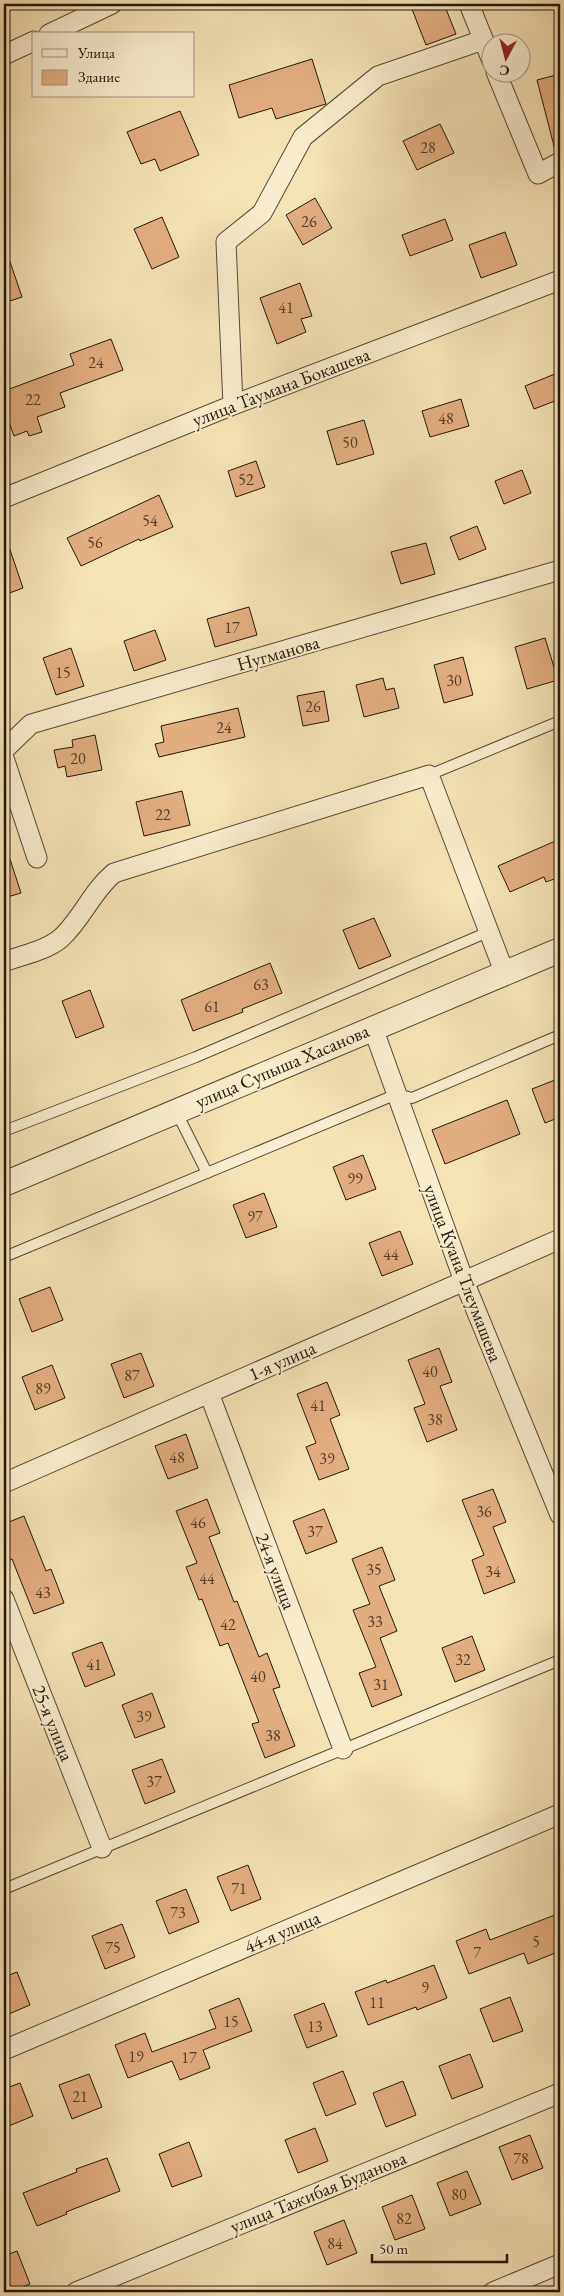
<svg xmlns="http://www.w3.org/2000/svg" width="564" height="2296" viewBox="0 0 564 2296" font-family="'EB Garamond',serif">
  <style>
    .building { fill: #e3ae7f; stroke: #22180c }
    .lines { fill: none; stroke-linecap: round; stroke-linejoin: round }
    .service-casing { stroke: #564b36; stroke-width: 12 }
    .minor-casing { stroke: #564b36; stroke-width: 21 }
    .tertiary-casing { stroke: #564b36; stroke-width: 26 }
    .service { stroke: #f8edce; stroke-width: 10 }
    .minor { stroke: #f8edce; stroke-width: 19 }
    .tertiary { stroke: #f8edce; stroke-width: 24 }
    .labels { text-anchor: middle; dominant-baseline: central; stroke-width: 4; stroke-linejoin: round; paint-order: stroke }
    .number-label { font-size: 16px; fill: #523e29 }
    .street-label { font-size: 19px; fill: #22180c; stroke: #f8edce }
  </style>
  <rect width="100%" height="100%" fill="#f4e3b3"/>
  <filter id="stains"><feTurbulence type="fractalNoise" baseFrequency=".004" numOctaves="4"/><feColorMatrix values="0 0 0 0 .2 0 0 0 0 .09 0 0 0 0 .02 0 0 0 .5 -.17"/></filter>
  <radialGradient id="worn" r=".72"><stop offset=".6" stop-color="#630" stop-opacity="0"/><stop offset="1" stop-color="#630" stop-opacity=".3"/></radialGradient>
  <g class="building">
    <path d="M 410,4 L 444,4 L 456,34 L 426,45 Z"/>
    <path d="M 312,59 L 326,104 L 276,119 L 272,108 L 239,118 L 229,85 Z"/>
    <path d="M 560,74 L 560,150 L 555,150 L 537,80 Z"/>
    <path d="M 180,111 L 199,155 L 160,171 L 155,159 L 141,164 L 127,132 Z"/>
    <path d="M 440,124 L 454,153 L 417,170 L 403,141 Z"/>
    <path d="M 315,198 L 332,228 L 303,245 L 286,215 Z"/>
    <path d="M 162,217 L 179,257 L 152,269 L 134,229 Z"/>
    <path d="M 445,219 L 453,240 L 410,256 L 402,235 Z"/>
    <path d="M 505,232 L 517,265 L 481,278 L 469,245 Z"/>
    <path d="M 4,250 L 6,250 L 22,297 L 4,303 Z"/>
    <path d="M 300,283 L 312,316 L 301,319 L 306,332 L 277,344 L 260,298 Z"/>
    <path d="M 111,339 L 123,370 L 60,393 L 65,407 L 37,417 L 42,432 L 29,436 L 27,431 L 14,436 L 4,408 L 4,391 L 74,365 L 70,354 Z"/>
    <path d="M 560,372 L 560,399 L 534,409 L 525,386 Z"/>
    <path d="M 461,399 L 469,426 L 430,437 L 422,411 Z"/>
    <path d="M 364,420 L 374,454 L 337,465 L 327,431 Z"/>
    <path d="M 256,461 L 265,487 L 236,497 L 228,471 Z"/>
    <path d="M 522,470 L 531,493 L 504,504 L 495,481 Z"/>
    <path d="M 159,495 L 173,527 L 140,541 L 139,539 L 81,566 L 67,538 Z"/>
    <path d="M 477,526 L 486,549 L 459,560 L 450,537 Z"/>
    <path d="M 4,538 L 6,538 L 23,588 L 4,595 Z"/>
    <path d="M 426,543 L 435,574 L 401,584 L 391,552 Z"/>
    <path d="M 249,607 L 257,635 L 215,647 L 207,619 Z"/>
    <path d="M 155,630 L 166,660 L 134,671 L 124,641 Z"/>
    <path d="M 545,638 L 558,680 L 527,689 L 515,647 Z"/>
    <path d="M 71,648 L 84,686 L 56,695 L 43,658 Z"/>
    <path d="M 463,657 L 473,695 L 444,703 L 434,665 Z"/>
    <path d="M 383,678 L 386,690 L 394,688 L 399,708 L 364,717 L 356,685 Z"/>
    <path d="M 324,691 L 329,721 L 303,726 L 297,696 Z"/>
    <path d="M 238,708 L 245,737 L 159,757 L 155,744 L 164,742 L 161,726 Z"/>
    <path d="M 95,735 L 102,770 L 67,777 L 65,766 L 58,768 L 54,750 L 73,747 L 72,740 Z"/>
    <path d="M 182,791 L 190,825 L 144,836 L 136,802 Z"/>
    <path d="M 560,839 L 560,877 L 546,882 L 544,877 L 510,892 L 498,866 Z"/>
    <path d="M 4,850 L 7,850 L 21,893 L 4,898 Z"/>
    <path d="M 374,918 L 391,956 L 359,969 L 343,930 Z"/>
    <path d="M 270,963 L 282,993 L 242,1009 L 243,1012 L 193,1031 L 181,1000 Z"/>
    <path d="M 90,990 L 104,1027 L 76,1038 L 62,1001 Z"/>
    <path d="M 560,1078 L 560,1117 L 545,1123 L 532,1089 Z"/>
    <path d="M 507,1100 L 520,1134 L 445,1164 L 432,1130 Z"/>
    <path d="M 363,1155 L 376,1189 L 346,1200 L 333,1167 Z"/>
    <path d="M 264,1193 L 277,1227 L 246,1238 L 233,1205 Z"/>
    <path d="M 400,1231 L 413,1264 L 382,1276 L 369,1243 Z"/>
    <path d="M 50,1287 L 63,1320 L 32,1332 L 19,1299 Z"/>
    <path d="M 439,1348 L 452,1382 L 440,1386 L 457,1430 L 427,1442 L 414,1408 L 425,1404 L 408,1360 Z"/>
    <path d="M 141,1353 L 154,1386 L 124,1398 L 111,1364 Z"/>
    <path d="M 52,1365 L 65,1398 L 35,1410 L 22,1377 Z"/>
    <path d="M 327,1382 L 340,1415 L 330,1419 L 349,1469 L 319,1480 L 306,1447 L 316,1443 L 297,1394 Z"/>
    <path d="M 186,1434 L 198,1468 L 168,1479 L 155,1446 Z"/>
    <path d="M 493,1489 L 506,1522 L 493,1527 L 515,1582 L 484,1594 L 472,1560 L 484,1555 L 462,1500 Z"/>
    <path d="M 207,1499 L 220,1533 L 209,1537 L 234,1602 L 237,1601 L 259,1657 L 267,1653 L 280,1687 L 273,1689 L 295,1746 L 265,1758 L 252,1724 L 259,1722 L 228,1643 L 220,1646 L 202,1599 L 199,1600 L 186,1567 L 197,1563 L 176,1511 Z"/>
    <path d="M 324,1509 L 337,1542 L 306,1554 L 293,1521 Z"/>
    <path d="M 24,1516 L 46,1571 L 51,1569 L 64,1603 L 34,1614 L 12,1559 L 7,1562 L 4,1553 L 4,1524 Z"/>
    <path d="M 382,1547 L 395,1580 L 379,1586 L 397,1631 L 380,1638 L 402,1695 L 372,1707 L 359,1673 L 376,1667 L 353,1610 L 370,1604 L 352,1559 Z"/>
    <path d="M 472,1636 L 485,1670 L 455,1682 L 442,1648 Z"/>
    <path d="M 102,1642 L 115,1675 L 85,1687 L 72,1653 Z"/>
    <path d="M 152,1693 L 165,1727 L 135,1738 L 122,1705 Z"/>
    <path d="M 162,1759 L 175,1792 L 145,1804 L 132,1770 Z"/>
    <path d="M 248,1865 L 261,1899 L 231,1911 L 217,1877 Z"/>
    <path d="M 186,1889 L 199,1922 L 169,1934 L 156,1901 Z"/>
    <path d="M 560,1913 L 560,1951 L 528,1964 L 524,1953 L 469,1974 L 456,1941 L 486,1929 L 490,1940 Z"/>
    <path d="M 122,1924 L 135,1957 L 105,1969 L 92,1936 Z"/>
    <path d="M 434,1965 L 447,1998 L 417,2010 L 416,2007 L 368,2025 L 355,1992 L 386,1980 L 387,1983 Z"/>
    <path d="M 17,1972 L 30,2005 L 4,2016 L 4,1977 Z"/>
    <path d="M 510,1997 L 523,2031 L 493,2042 L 480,2009 Z"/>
    <path d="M 239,1998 L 252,2031 L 203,2050 L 210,2068 L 180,2080 L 172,2061 L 128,2078 L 115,2045 L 145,2033 L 152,2052 L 216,2028 L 209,2010 Z"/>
    <path d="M 324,2003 L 337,2036 L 307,2048 L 294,2015 Z"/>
    <path d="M 470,2054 L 483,2087 L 452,2099 L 439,2066 Z"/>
    <path d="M 343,2071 L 356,2104 L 326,2116 L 313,2083 Z"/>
    <path d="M 89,2074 L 102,2107 L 72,2119 L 59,2085 Z"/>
    <path d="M 403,2081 L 416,2115 L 386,2127 L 373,2093 Z"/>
    <path d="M 20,2083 L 33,2116 L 4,2128 L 4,2089 Z"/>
    <path d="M 315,2128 L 328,2161 L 298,2173 L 285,2140 Z"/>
    <path d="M 530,2135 L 543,2168 L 512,2180 L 499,2147 Z"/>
    <path d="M 189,2142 L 202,2176 L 172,2187 L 159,2154 Z"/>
    <path d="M 107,2158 L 120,2191 L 66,2212 L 67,2214 L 37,2226 L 23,2193 L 77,2172 L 76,2169 Z"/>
    <path d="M 467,2171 L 481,2204 L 450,2216 L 437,2183 Z"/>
    <path d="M 412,2195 L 425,2229 L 395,2240 L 382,2207 Z"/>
    <path d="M 344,2220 L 357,2253 L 327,2265 L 314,2232 Z"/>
    <path d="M 17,2251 L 30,2284 L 9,2292 L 4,2292 L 4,2256 Z"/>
  </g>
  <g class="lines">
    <g class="service-casing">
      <g id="service">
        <path d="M 429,775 L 560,721"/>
        <path d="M 176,1111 L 207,1173"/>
        <path d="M 4,1131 L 196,1057 L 488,932"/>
        <path d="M 4,1257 L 397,1094 L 412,1098 L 560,1035"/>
        <path d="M 4,1889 L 560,1660"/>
      </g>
    </g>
    <g class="minor-casing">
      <g id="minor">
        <path d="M 469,4 L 492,61"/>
        <path d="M 49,34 L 112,4"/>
        <path d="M 4,55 L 34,41"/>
        <path d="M 496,72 L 538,174 L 560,162"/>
        <path d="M 233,405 L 226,242 L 262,213 L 303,137 L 378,76 L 483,40"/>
        <path d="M 4,498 L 233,405 L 560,280"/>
        <path d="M 4,750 L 31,724 L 560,570"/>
        <path d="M 4,758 L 37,858"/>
        <path d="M 4,962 C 21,955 46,951 61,938 C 82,919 92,891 114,873 L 429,775 L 505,974"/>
        <path d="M 373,1028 L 464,1281 L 560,1515"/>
        <path d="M 209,1393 L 343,1749"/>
        <path d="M 4,1483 L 560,1239"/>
        <path d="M 4,1599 L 102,1848"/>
        <path d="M 4,2050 L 560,1814"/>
        <path d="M 76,2292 L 560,2093"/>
        <path d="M 493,2292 L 560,2264"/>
      </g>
    </g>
    <g class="tertiary-casing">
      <path id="tertiary" d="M 4,1184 L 560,950"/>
    </g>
    <use href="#service" class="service"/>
    <use href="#minor" class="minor"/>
    <use href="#tertiary" class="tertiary"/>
  </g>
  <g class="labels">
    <g class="number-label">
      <text x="428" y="147">28</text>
      <text x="309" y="221">26</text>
      <text x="286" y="307">41</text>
      <text x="96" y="362">24</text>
      <text x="33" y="399">22</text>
      <text x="446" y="418">48</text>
      <text x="350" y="442">50</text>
      <text x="246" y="479">52</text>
      <text x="150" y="520">54</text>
      <text x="95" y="542">56</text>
      <text x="232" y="627">17</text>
      <text x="63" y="672">15</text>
      <text x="454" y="680">30</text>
      <text x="313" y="706">26</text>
      <text x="224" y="727">24</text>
      <text x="78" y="758">20</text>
      <text x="163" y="814">22</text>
      <text x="261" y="984">63</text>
      <text x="212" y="1006">61</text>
      <text x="355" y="1178">99</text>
      <text x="255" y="1216">97</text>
      <text x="391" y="1254">44</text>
      <text x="430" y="1371">40</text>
      <text x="132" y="1375">87</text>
      <text x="43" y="1388">89</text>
      <text x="318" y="1405">41</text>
      <text x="435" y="1419">38</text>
      <text x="177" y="1457">48</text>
      <text x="327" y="1458">39</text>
      <text x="484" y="1511">36</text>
      <text x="198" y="1522">46</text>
      <text x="315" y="1531">37</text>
      <text x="374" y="1569">35</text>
      <text x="493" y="1571">34</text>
      <text x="207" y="1578">44</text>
      <text x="43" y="1592">43</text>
      <text x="375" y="1621">33</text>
      <text x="228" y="1624">42</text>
      <text x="463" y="1659">32</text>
      <text x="94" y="1664">41</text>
      <text x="258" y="1676">40</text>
      <text x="381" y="1684">31</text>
      <text x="144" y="1716">39</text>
      <text x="273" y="1735">38</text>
      <text x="154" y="1781">37</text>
      <text x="239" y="1888">71</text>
      <text x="178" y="1912">73</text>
      <text x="536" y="1941">5</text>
      <text x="113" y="1947">75</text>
      <text x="477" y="1952">7</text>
      <text x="425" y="1987">9</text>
      <text x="377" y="2002">11</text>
      <text x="231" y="2021">15</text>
      <text x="315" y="2026">13</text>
      <text x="136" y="2056">19</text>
      <text x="189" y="2057">17</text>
      <text x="80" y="2096">21</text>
      <text x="521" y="2158">78</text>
      <text x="459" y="2194">80</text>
      <text x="404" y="2218">82</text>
      <text x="335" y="2243">84</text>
    </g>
    <g class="street-label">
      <text transform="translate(281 387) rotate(-21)">улица Таумана Бокашева</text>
      <text transform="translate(278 653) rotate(-16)">Нугманова</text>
      <text transform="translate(282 1066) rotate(-23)">улица Супыша Хасанова</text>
      <text transform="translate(463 1273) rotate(69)">улица Куана Тлеумашева</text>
      <text transform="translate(282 1361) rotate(-24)">1-я улица</text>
      <text transform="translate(276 1571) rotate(69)">24-я улица</text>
      <text transform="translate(53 1723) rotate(68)">25-я улица</text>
      <text transform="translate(282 1932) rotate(-23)">44-я улица</text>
      <text transform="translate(318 2192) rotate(-22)">улица Тажибая Буданова</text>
    </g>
  </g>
  <rect width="564" height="2296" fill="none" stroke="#f4e3b3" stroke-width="20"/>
  <rect x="5" y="5" width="554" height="2286" fill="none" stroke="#22180c" stroke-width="2.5"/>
  <rect x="10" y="10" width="544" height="2276" fill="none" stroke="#22180c"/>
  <rect x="32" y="32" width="162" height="65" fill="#f8edce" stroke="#a29880"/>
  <rect x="42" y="49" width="25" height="8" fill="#f8edce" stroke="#a29880"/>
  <text x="78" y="58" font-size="15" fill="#22180c">Улица</text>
  <rect x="42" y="70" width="25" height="15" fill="#e3ae7f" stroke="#a29880"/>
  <text x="78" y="82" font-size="15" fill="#22180c">Здание</text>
  <g transform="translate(506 58) rotate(187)"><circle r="24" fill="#f8edce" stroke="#a29880"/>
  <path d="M0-4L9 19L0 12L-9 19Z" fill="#8f2418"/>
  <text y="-8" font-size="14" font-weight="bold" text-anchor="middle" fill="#22180c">С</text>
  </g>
  <path d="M372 2254v8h135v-8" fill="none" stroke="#22180c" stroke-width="2.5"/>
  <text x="379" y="2254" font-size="15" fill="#22180c" stroke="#f8edce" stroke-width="4" paint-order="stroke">50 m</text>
  <rect width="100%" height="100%" filter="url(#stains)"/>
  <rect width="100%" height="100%" fill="url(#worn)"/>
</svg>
